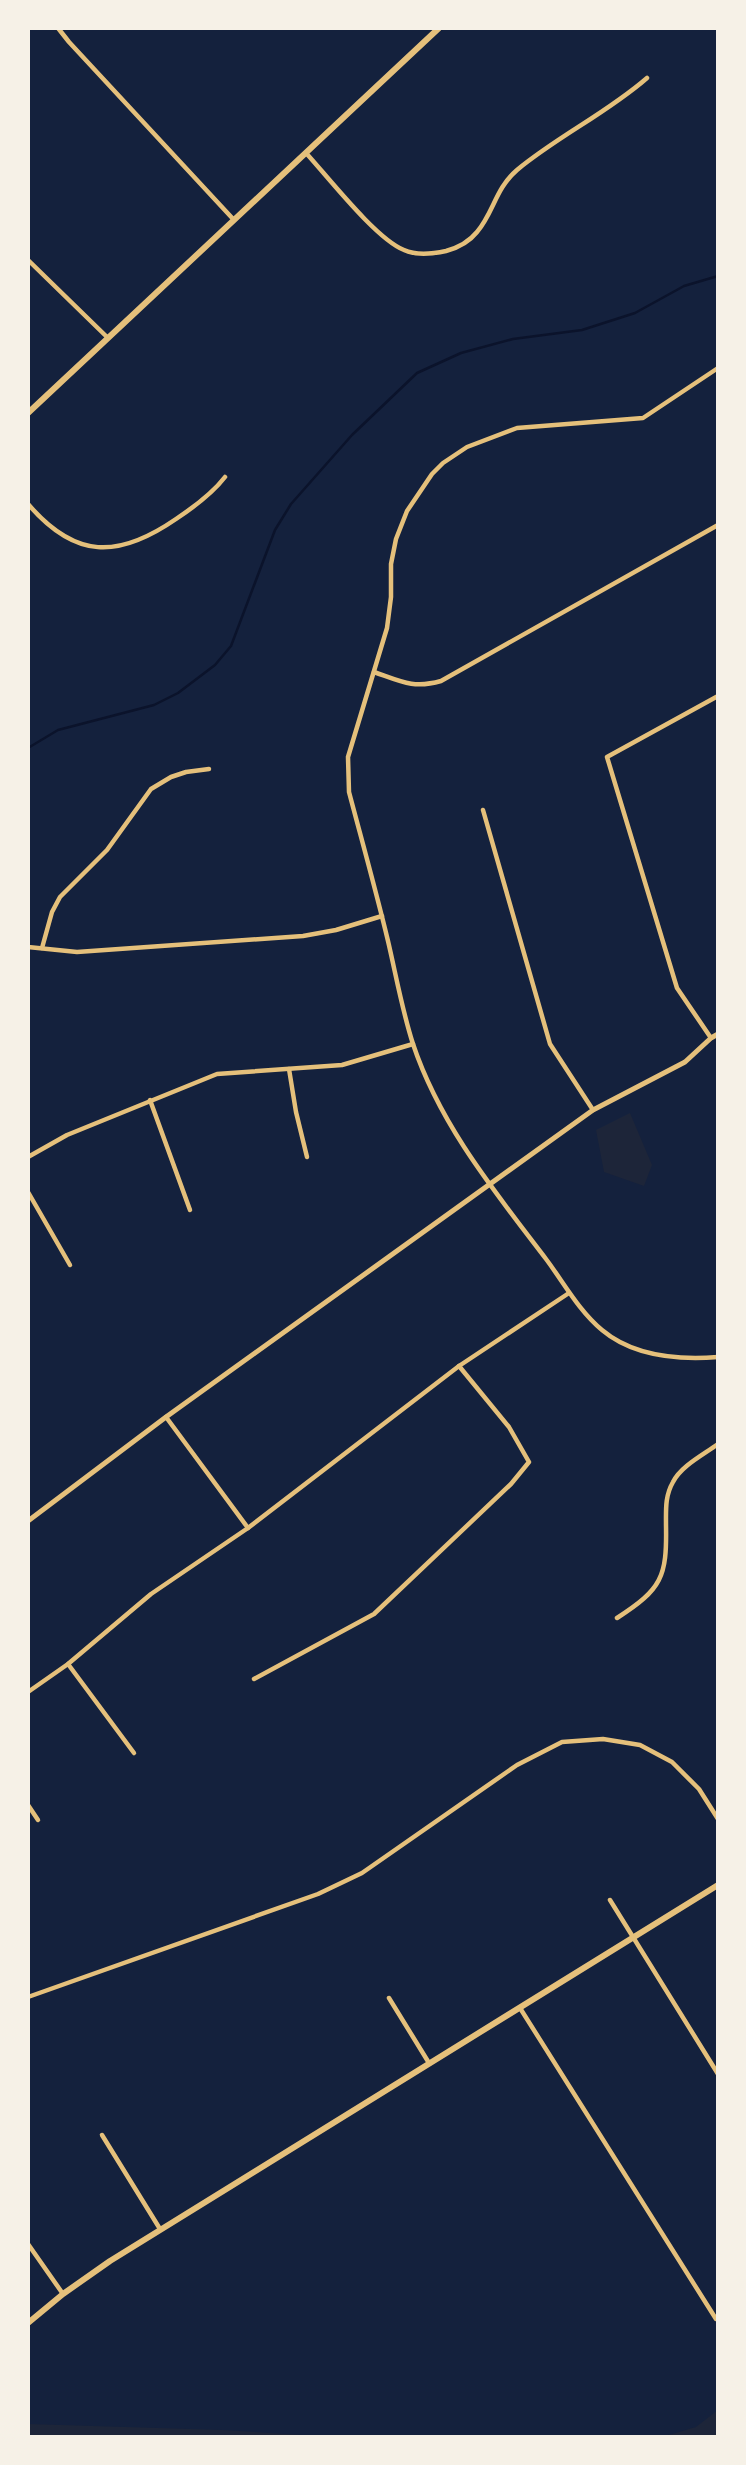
<svg xmlns="http://www.w3.org/2000/svg" width="746" height="2465" viewBox="0 0 746 2465" font-family="Jost,sans-serif">
  <style>
    .green { fill: #1d2539 }
    .lines { fill: none; stroke-linecap: round; stroke-linejoin: round }
    .stream { stroke: #0b132b; stroke-width: 2.5 }
    .minor { stroke: #e5c07b; stroke-width: 4.5 }
    .tertiary { stroke: #e5c07b; stroke-width: 5 }
    .secondary { stroke: #e5c07b; stroke-width: 6 }
  </style>
  <rect width="100%" height="100%" fill="#14213d"/>
  <g class="green">
    <path d="M 630,1113 L 652,1165 L 644,1186 L 604,1172 L 596,1130 Z"/>
    <path d="M 718,2410 L 718,2437 L 662,2437 L 696,2427 Z"/>
    <path d="M 28,2424 L 223,2430 L 334,2437 L 28,2437 Z"/>
  </g>
  <g class="lines">
    <path class="stream" d="M 28,748 L 58,730 L 154,705 L 178,693 L 215,665 L 231,646 L 275,530 L 291,504 L 352,435 L 417,373 L 461,353 L 513,339 L 582,330 L 635,313 L 684,286 L 718,276"/>
    <g class="minor">
      <path d="M 58,28 L 69,42 L 234,220"/>
      <path d="M 306,153 C 328,177 376,239 404,250 C 417,256 432,254 446,251 C 457,248 469,242 477,232 C 494,212 495,189 517,170 C 558,136 607,113 647,78"/>
      <path d="M 28,260 L 108,338"/>
      <path d="M 718,368 L 643,418 L 517,428 L 467,447 L 443,463 L 432,474 L 407,511 L 396,539 L 391,564 L 391,597 L 387,628 L 348,757 L 349,792 C 362,841 376,891 388,941 C 396,975 402,1010 413,1044 C 440,1125 495,1192 546,1259 C 564,1283 579,1311 602,1330 C 634,1357 679,1360 718,1357"/>
      <path d="M 28,504 C 75,559 118,559 176,519 C 194,507 212,494 225,477"/>
      <path d="M 374,672 C 400,681 413,689 441,681 L 718,525"/>
      <path d="M 483,810 L 550,1044 L 593,1110"/>
      <path d="M 28,947 L 77,952 L 303,936 L 336,930 L 382,916"/>
      <path d="M 42,948 L 52,912 L 60,897 L 107,850 L 151,789 L 171,777 L 186,772 L 209,769"/>
      <path d="M 711,1038 L 677,988 L 607,757 L 718,696"/>
      <path d="M 289,1069 L 296,1112 L 307,1157"/>
      <path d="M 150,1100 L 190,1210"/>
      <path d="M 28,1157 L 67,1135 L 217,1074 L 342,1065 L 413,1044"/>
      <path d="M 28,1192 L 70,1265"/>
      <path d="M 166,1417 L 248,1528"/>
      <path d="M 617,1618 C 662,1589 667,1577 666,1525 C 666,1509 665,1496 673,1482 C 681,1466 703,1455 718,1444"/>
      <path d="M 68,1664 L 134,1753"/>
      <path d="M 254,1679 L 374,1614 L 511,1484 L 529,1462 L 509,1427 L 459,1366"/>
      <path d="M 28,1692 L 68,1664 L 151,1594 L 248,1528 L 459,1366 L 569,1293"/>
      <path d="M 28,1805 L 38,1820"/>
      <path d="M 610,1900 L 718,2074"/>
      <path d="M 28,1997 L 318,1894 L 362,1873 L 517,1765 L 562,1742 L 603,1739 L 640,1745 L 672,1762 L 699,1789 L 718,1819"/>
      <path d="M 389,1998 L 429,2063"/>
      <path d="M 520,2008 L 716,2319 L 718,2318"/>
      <path d="M 102,2135 L 160,2229"/>
      <path d="M 28,2244 L 63,2294"/>
    </g>
    <path class="tertiary" d="M 28,1521 L 166,1417 L 593,1110 L 685,1062 L 711,1038 L 718,1034"/>
    <g class="secondary">
      <path d="M 28,413 L 439,28"/>
      <path d="M 28,2323 L 63,2294 L 110,2261 L 718,1885"/>
    </g>
  </g>
  <rect width="746" height="2465" fill="none" stroke="#f6f1e7" stroke-width="60"/>
</svg>
